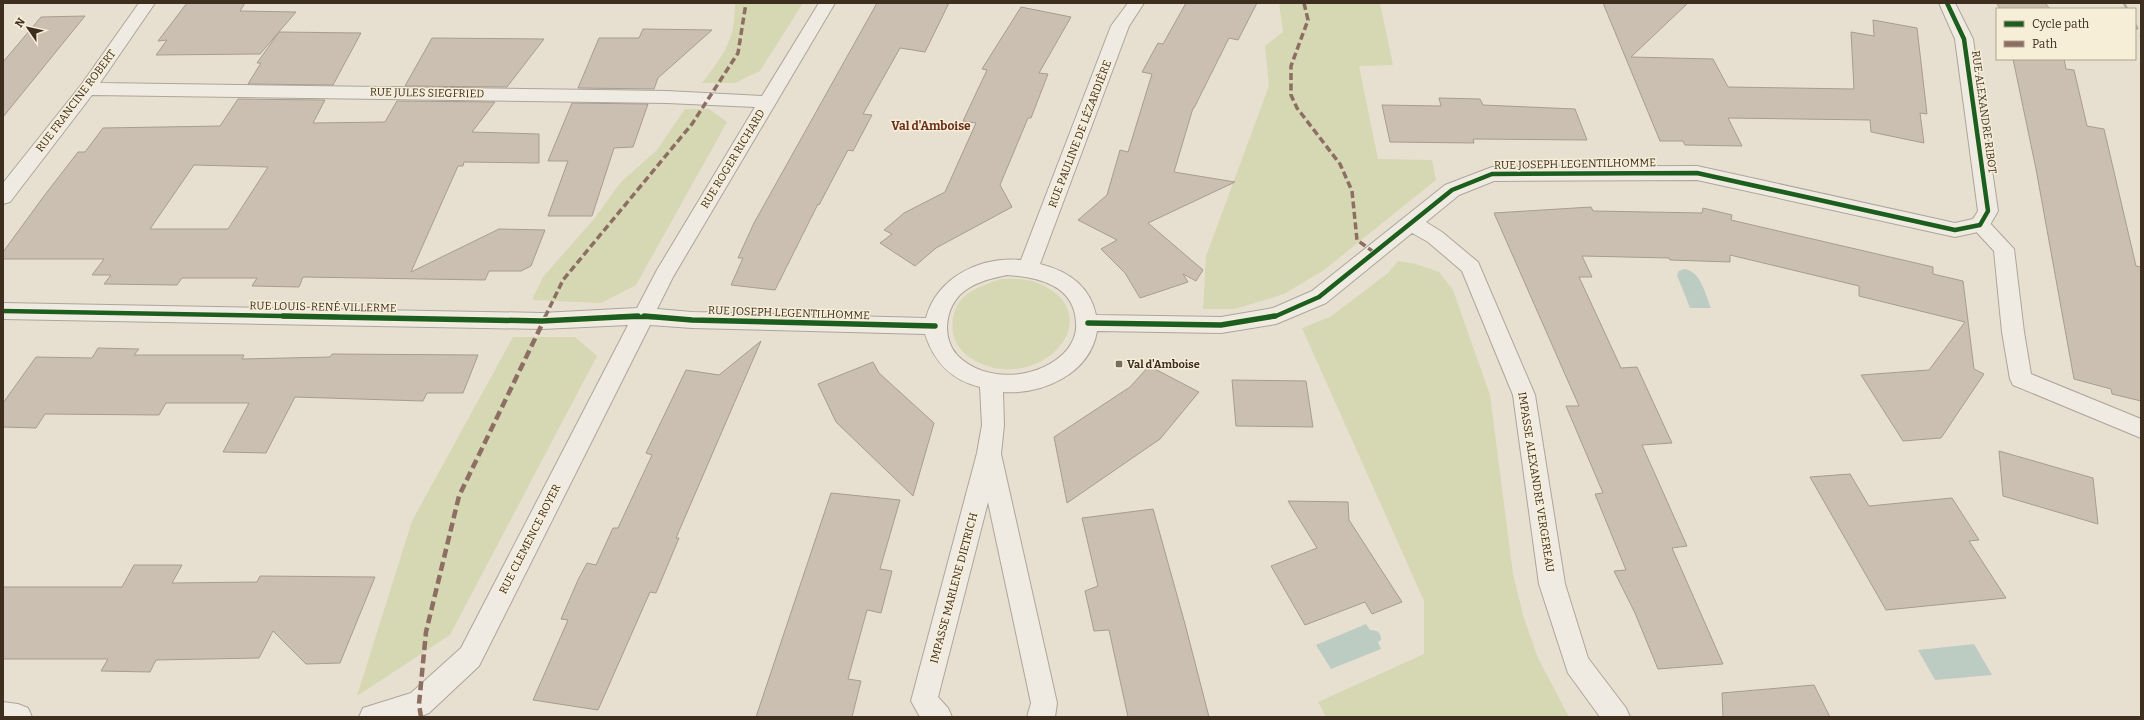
<svg xmlns="http://www.w3.org/2000/svg" width="2144" height="720" viewBox="0 0 2144 720" font-family="Bitter,serif">
  <style>
    .green { fill: #d6d7b3 }
    .water { fill: #bcccc2 }
    .building { fill: #cbbfb2; stroke: #a89c90; fill-rule: evenodd }
    .lines { fill: none; stroke-linecap: round; stroke-linejoin: round }
    .service-casing { stroke: #ada599; stroke-width: 2 }
    .minor-casing { stroke: #ada599; stroke-width: 2 }
    .service { fill: #efebe3; fill-rule: evenodd }
    .minor { fill: #efebe3; fill-rule: evenodd }
    .rail { stroke: #afaaa2; stroke-width: 2.5; stroke-dasharray: 6 6; stroke-linecap: butt }
    .quiet-far1 { stroke: #8d6e63; stroke-width: 3.5; stroke-dasharray: 7 3.5; stroke-linecap: butt }
    .quiet { stroke: #8d6e63; stroke-width: 4.5; stroke-dasharray: 9 4.5; stroke-linecap: butt }
    .cycleway-far1-casing { stroke: #f7eed8; stroke-width: 6 }
    .cycleway-casing { stroke: #f7eed8; stroke-width: 8 }
    .cycleway-far1 { stroke: #1b5e20; stroke-width: 4.5 }
    .cycleway { stroke: #1b5e20; stroke-width: 5.5 }
    .poi-dot { fill: #786c5e; stroke: #f7eed8; stroke-width: 1.5 }
    .labels { text-anchor: middle; dominant-baseline: central; stroke-width: 3; stroke-linejoin: round; paint-order: stroke }
    .street-label { font-size: 11px; fill: #3d2e20; stroke: #f7eed8 }
    .poi-label { font-size: 11px; font-weight: bold; fill: #3d2e20; stroke: #f7eed8; text-anchor: start }
    .neighbourhood-label { font-size: 12px; font-weight: bold; fill: #6b2e1e; stroke: #f7eed8 }
  </style>
  <rect width="100%" height="100%" fill="#e7e0d1"/>
  <g class="green">
    <path d="M 735,3 L 803,3 L 760,71 L 735,83 L 702,83 C 724,54 735,41 735,3 Z"/>
    <path d="M 1279,3 L 1380,3 L 1393,65 L 1359,66 L 1378,159 L 1432,160 L 1436,180 L 1324,270 L 1284,294 L 1235,309 L 1203,309 L 1206,256 L 1269,86 L 1265,46 L 1283,32 Z"/>
    <path d="M 685,109 L 709,109 L 727,122 L 636,285 L 601,303 L 532,300 L 543,277 L 594,219 L 621,182 L 657,150 Z"/>
    <path d="M 1398,261 L 1416,264 L 1439,272 L 1453,290 L 1490,395 L 1513,574 L 1523,615 L 1538,658 L 1569,717 L 1326,717 L 1318,702 L 1424,654 L 1424,601 L 1302,328 L 1330,317 L 1388,273 Z"/>
    <path d="M 1001,279 C 1014,279 1027,278 1040,284 C 1095,308 1066,364 1015,369 C 996,371 978,365 964,353 C 947,337 949,308 967,294 C 978,287 989,283 1001,279 Z"/>
    <path d="M 513,337 L 575,337 L 597,356 L 450,635 L 357,696 L 412,521 Z"/>
  </g>
  <g class="water">
    <path d="M 1684,269 C 1701,271 1705,294 1711,308 L 1690,308 L 1677,275 L 1679,271 Z"/>
    <path d="M 1366,624 L 1370,630 C 1377,630 1381,632 1381,640 L 1378,642 L 1381,649 L 1331,669 L 1316,645 Z"/>
    <path d="M 1974,644 L 1992,675 L 1935,680 L 1918,650 Z"/>
  </g>
  <g class="building">
    <path d="M 187,3 L 245,3 L 240,11 L 296,12 L 260,54 L 156,55 L 167,40 L 158,41 Z"/>
    <path d="M 877,3 L 949,3 L 925,52 L 900,48 L 863,114 L 872,115 L 853,151 L 848,150 L 819,205 L 818,204 L 775,290 L 731,285 L 743,258 L 738,258 L 754,223 Z"/>
    <path d="M 1186,3 L 1257,3 L 1238,40 L 1229,38 L 1194,108 L 1193,108 L 1174,172 L 1235,182 L 1148,223 L 1203,270 L 1196,281 L 1183,274 L 1188,282 L 1140,298 L 1125,273 L 1101,249 L 1117,240 L 1078,220 L 1107,195 L 1120,150 L 1128,152 L 1152,74 L 1142,72 L 1158,43 L 1163,44 Z"/>
    <path d="M 1603,3 L 1688,3 L 1631,57 L 1713,59 L 1728,87 L 1854,89 L 1851,32 L 1874,36 L 1873,20 L 1917,28 L 1927,114 L 1920,113 L 1924,143 L 1871,132 L 1870,120 L 1728,118 L 1742,146 L 1685,145 L 1683,141 L 1660,141 Z"/>
    <path d="M 1996,3 L 2045,3 L 2050,9 L 2001,9 Z"/>
    <path d="M 1021,7 L 1071,17 L 1039,73 L 1048,74 L 1031,118 L 1028,118 L 1000,185 L 1012,207 L 936,248 L 915,266 L 880,243 L 892,234 L 884,230 L 904,213 L 945,192 L 976,123 L 963,121 L 987,70 L 982,69 Z"/>
    <path d="M 85,16 L 3,117 L 3,62 L 41,17 Z"/>
    <path d="M 643,29 L 712,30 L 658,78 L 654,89 L 578,88 L 599,38 L 639,38 Z"/>
    <path d="M 279,32 L 361,33 L 333,85 L 248,84 L 261,63 L 257,63 Z"/>
    <path d="M 432,38 L 544,39 L 507,87 L 405,86 Z"/>
    <path d="M 2013,59 L 2064,59 L 2066,69 L 2074,70 L 2087,126 L 2104,129 L 2136,266 L 2141,267 L 2141,401 L 2112,394 L 2111,389 L 2074,379 L 2036,169 Z"/>
    <path d="M 1439,98 L 1480,99 L 1483,105 L 1575,109 L 1587,140 L 1473,139 L 1474,143 L 1390,142 L 1382,105 L 1441,106 Z"/>
    <path d="M 238,99 L 325,100 L 313,123 L 385,122 L 397,101 L 495,102 L 472,132 L 539,134 L 539,163 L 464,162 L 463,166 L 458,166 L 411,272 L 499,229 L 545,230 L 531,266 L 521,271 L 489,271 L 485,280 L 303,277 L 299,287 L 252,286 L 257,278 L 182,278 L 177,285 L 104,284 L 111,275 L 92,275 L 104,259 L 3,259 L 3,252 L 44,196 L 78,152 L 85,152 L 103,128 L 220,126 ZM 194,165 L 268,167 L 228,229 L 150,229 Z"/>
    <path d="M 572,103 L 648,104 L 633,147 L 614,148 L 592,216 L 548,216 L 568,161 L 548,161 Z"/>
    <path d="M 1591,207 L 1593,211 L 1702,213 L 1703,208 L 1732,215 L 1731,220 L 1933,267 L 1933,274 L 1963,281 L 1974,369 L 1984,374 L 1941,438 L 1903,441 L 1861,375 L 1929,370 L 1965,322 L 1859,296 L 1859,286 L 1730,255 L 1730,262 L 1670,260 L 1669,258 L 1582,256 L 1592,277 L 1579,277 L 1621,368 L 1637,367 L 1672,443 L 1642,445 L 1687,546 L 1672,548 L 1723,664 L 1658,669 L 1635,613 L 1614,571 L 1626,570 L 1595,494 L 1603,493 L 1566,406 L 1579,406 L 1494,213 Z"/>
    <path d="M 761,341 L 676,538 L 679,538 L 656,593 L 650,592 L 598,710 L 533,700 L 568,620 L 561,619 L 578,580 L 587,563 L 596,565 L 613,528 L 618,528 L 652,455 L 646,453 L 686,370 L 719,375 Z"/>
    <path d="M 98,348 L 139,349 L 134,355 L 244,355 L 242,359 L 330,357 L 332,354 L 478,355 L 463,393 L 427,393 L 423,401 L 295,397 L 266,453 L 223,452 L 249,403 L 166,403 L 159,415 L 45,414 L 36,428 L 3,427 L 3,403 L 36,357 L 92,358 Z"/>
    <path d="M 873,362 L 879,373 L 934,423 L 913,496 L 836,422 L 818,384 Z"/>
    <path d="M 1149,366 L 1199,392 L 1160,439 L 1067,503 L 1054,437 L 1130,387 Z"/>
    <path d="M 1232,380 L 1306,381 L 1313,427 L 1236,426 Z"/>
    <path d="M 1999,451 L 2093,478 L 2098,524 L 2003,496 Z"/>
    <path d="M 1850,474 L 1869,506 L 1952,498 L 1979,540 L 1969,541 L 2006,598 L 1886,610 L 1810,477 Z"/>
    <path d="M 831,493 L 900,500 L 880,569 L 892,571 L 881,613 L 867,610 L 848,679 L 861,681 L 852,717 L 756,717 Z"/>
    <path d="M 1288,501 L 1348,502 L 1349,520 L 1402,602 L 1372,614 L 1365,602 L 1305,625 L 1271,566 L 1317,548 Z"/>
    <path d="M 1153,509 L 1185,624 L 1209,717 L 1128,717 L 1109,630 L 1094,631 L 1085,591 L 1098,586 L 1082,518 Z"/>
    <path d="M 134,565 L 182,565 L 172,583 L 257,582 L 260,576 L 375,577 L 340,663 L 306,664 L 273,631 L 259,658 L 156,660 L 150,672 L 101,671 L 108,659 L 3,659 L 3,587 L 122,587 Z"/>
    <path d="M 1814,685 L 1830,717 L 1723,717 L 1722,693 Z"/>
  </g>
  <g class="lines">
    <g class="service-casing">
      <path id="service" d="M 1980,218 L 1987,220 L 2014,249 L 2024,332 L 2031,374 L 2141,419 L 2141,438 L 2013,385 L 2010,379 L 2002,332 L 1994,251 L 1970,225 L 1973,220 Z"/>
    </g>
    <g class="minor-casing">
      <g id="minor">
        <path d="M 139,3 L 155,3 L 100,83 L 667,91 L 762,96 L 819,3 L 835,3 L 673,277 L 657,309 L 692,312 L 926,318 C 937,277 981,256 1021,260 L 1111,26 L 1128,3 L 1144,3 L 1129,26 L 1040,264 C 1068,271 1090,286 1096,315 L 1221,317 L 1273,308 L 1312,291 L 1445,185 L 1492,167 L 1697,166 L 1955,223 L 1973,219 L 1978,211 L 1955,39 L 1939,3 L 1955,3 L 1973,39 L 1998,211 L 1987,230 L 1955,237 L 1697,180 L 1494,181 L 1459,195 L 1426,222 L 1442,232 L 1478,262 L 1535,395 L 1565,584 L 1588,658 L 1626,708 L 1630,717 L 1600,717 L 1568,673 L 1539,584 L 1513,395 L 1462,271 L 1428,242 L 1412,233 L 1326,303 L 1276,324 L 1221,333 L 1097,331 C 1090,374 1042,395 1003,392 L 1004,425 L 1001,454 L 1057,703 L 1055,717 L 1027,717 L 1031,703 L 988,502 L 938,697 L 948,708 L 952,717 L 920,717 L 911,701 L 977,453 L 982,425 L 980,387 C 951,380 934,362 925,334 L 692,328 L 650,325 L 479,666 L 429,713 L 419,717 L 359,717 L 363,708 L 411,693 L 461,648 L 628,325 L 542,329 L 3,319 L 3,303 L 542,313 L 637,308 L 657,270 L 755,107 L 667,103 L 92,95 L 10,202 L 3,204 L 3,183 L 81,85 ZM 1007,275 C 1038,277 1075,285 1076,323 C 1077,333 1073,342 1067,350 C 1041,380 985,384 957,355 C 950,347 947,337 947,327 C 949,291 976,281 1007,275 Z"/>
        <path d="M 3,702 L 18,704 L 28,708 L 32,717 L 3,717 Z"/>
      </g>
    </g>
    <use href="#service" class="service"/>
    <use href="#minor" class="minor"/>
    <g class="rail">
      <path d="M 2124,3 L 2127,9"/>
      <path d="M 2135,24 L 2141,36"/>
    </g>
    <g class="quiet-far1">
      <path d="M 1304,3 L 1308,20 L 1291,66 L 1291,95 L 1297,108 L 1340,164 L 1352,191 L 1357,240 L 1375,253"/>
      <path d="M 545,317 L 563,280 L 692,124 L 738,53 L 746,3"/>
    </g>
    <path class="quiet" d="M 421,717 L 419,704 L 426,632 L 459,496 L 546,316"/>
    <g class="cycleway-far1-casing">
      <g id="cycleway-far1">
        <path d="M 3,311 L 337,317"/>
        <path d="M 618,317 L 657,317"/>
        <path d="M 1269,317 L 1276,316 L 1319,297 L 1452,190 L 1492,174 L 1697,173 L 1955,230 L 1980,225 L 1988,211 L 1964,39 L 1947,3"/>
      </g>
    </g>
    <g class="cycleway-casing">
      <g id="cycleway">
        <path d="M 283,316 L 542,321 L 638,316"/>
        <path d="M 644,316 L 692,320 L 935,326"/>
        <path d="M 1088,323 L 1221,325 L 1275,316"/>
      </g>
    </g>
    <use href="#cycleway-far1" class="cycleway-far1"/>
    <use href="#cycleway" class="cycleway"/>
  </g>
  <rect class="poi-dot" x="1115" y="360" width="8" height="8" rx="2"/>
  <g class="labels">
    <g class="street-label">
      <text transform="translate(427 93) rotate(1)">RUE JULES SIEGFRIED</text>
      <text transform="translate(76 101) rotate(-53)">RUE FRANCINE ROBERT</text>
      <text transform="translate(1984 112) rotate(82)">RUE ALEXANDRE RIBOT</text>
      <text transform="translate(1080 134) rotate(-69)">RUE PAULINE DE LÉZARDIÈRE</text>
      <text transform="translate(733 159) rotate(-59)">RUE ROGER RICHARD</text>
      <text transform="translate(1575 164) rotate(-1)">RUE JOSEPH LEGENTILHOMME</text>
      <text transform="translate(323 307) rotate(1)">RUE LOUIS-RENÉ VILLERME</text>
      <text transform="translate(789 313) rotate(2)">RUE JOSEPH LEGENTILHOMME</text>
      <text transform="translate(1536 482) rotate(81)">IMPASSE ALEXANDRE VERGEREAU</text>
      <text transform="translate(530 539) rotate(-63)">RUE CLEMENCE ROYER</text>
      <text transform="translate(954 588) rotate(-75)">IMPASSE MARLENE DIETRICH</text>
    </g>
    <g class="poi-label">
      <text x="1127" y="364">Val d'Amboise</text>
    </g>
    <g class="neighbourhood-label">
      <text x="931" y="126">Val d'Amboise</text>
    </g>
  </g>
  <rect width="2144" height="720" fill="none" stroke="#3d2e20" stroke-width="8"/>
  <rect x="1996" y="8" width="140" height="52" fill="#f7eed8" stroke="#ada18e"/>
  <rect x="2004" y="21" width="20" height="6" fill="#1b5e20" stroke="#ada18e"/>
  <text x="2032" y="28" font-size="12" fill="#3d2e20">Cycle path</text>
  <rect x="2004" y="41" width="20" height="6" fill="#8d6e63" stroke="#ada18e"/>
  <text x="2032" y="48" font-size="12" fill="#3d2e20">Path</text>
  <g transform="translate(28 28) rotate(304)" stroke="#f7eed8" stroke-width="3" paint-order="stroke">
  <path d="M0-3L7 15L0 10L-7 15Z" fill="#3d2e20"/>
  <text y="-6" font-size="11" font-weight="bold" text-anchor="middle" fill="#3d2e20">N</text>
  </g>
</svg>
